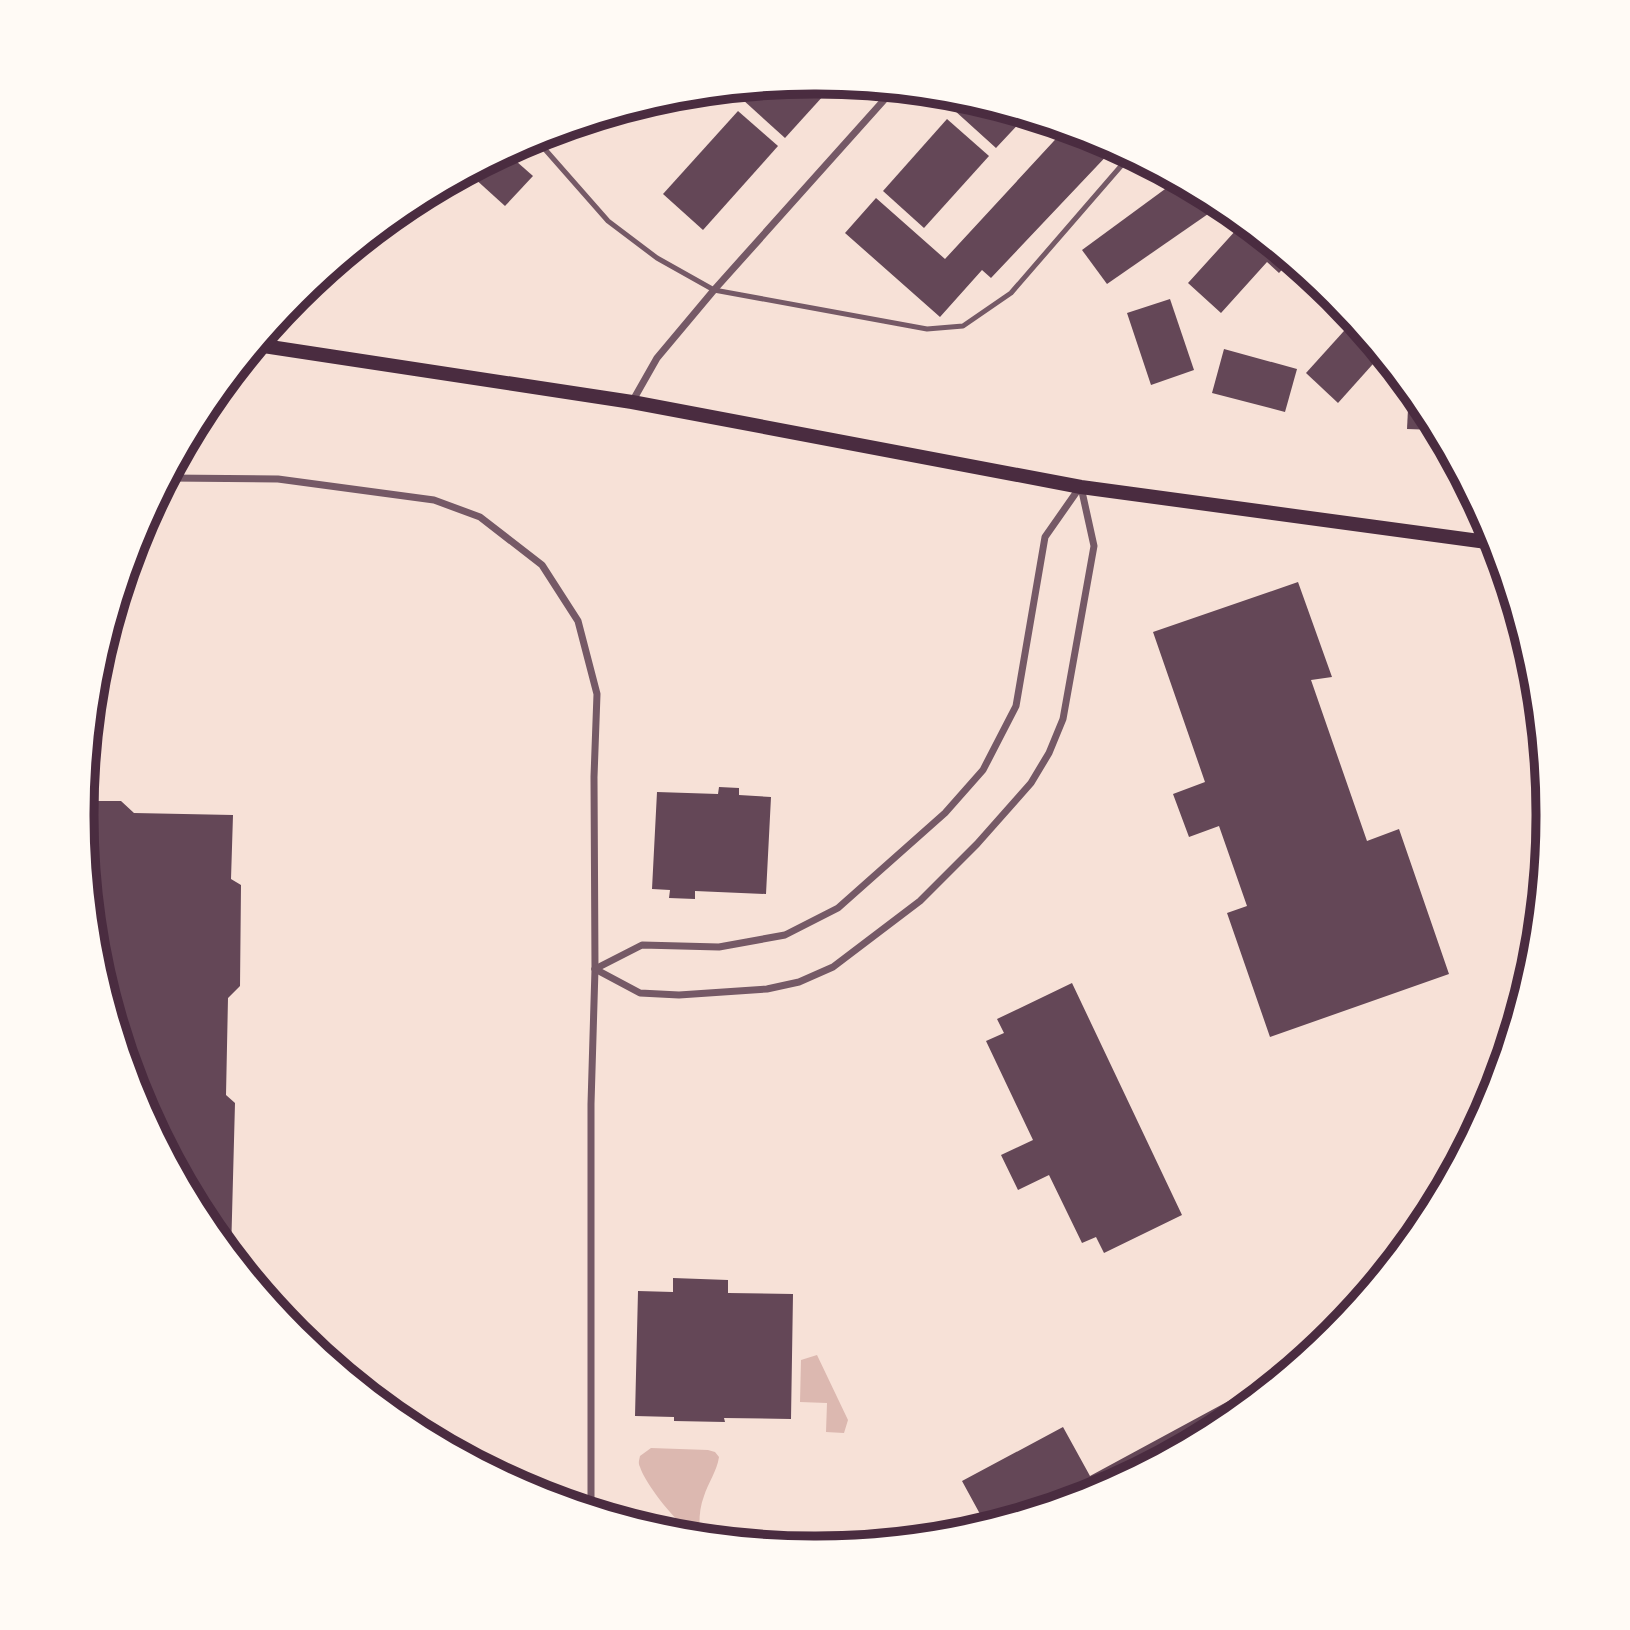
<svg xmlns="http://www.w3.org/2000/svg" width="1630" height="1630" viewBox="0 0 1630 1630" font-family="Figtree,sans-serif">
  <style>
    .water { fill: #dcb8b0 }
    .building { fill: #644757 }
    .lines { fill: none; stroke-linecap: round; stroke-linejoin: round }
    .service { stroke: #755966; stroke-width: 5 }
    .minor { stroke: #755966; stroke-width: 7 }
    .secondary { stroke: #4a2c40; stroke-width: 14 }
    .rim { fill: none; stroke: #4a2c40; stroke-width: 9 }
  </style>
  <rect width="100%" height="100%" fill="#f7e1d7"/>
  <g class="water">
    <path d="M 817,1355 L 848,1420 L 844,1433 L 826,1432 L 827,1403 L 800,1402 L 801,1360 Z"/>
    <path d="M 651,1448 L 708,1450 L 715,1452 L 719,1457 C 717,1471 708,1483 704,1496 C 699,1509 699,1522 700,1536 C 683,1533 645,1484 640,1467 C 638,1463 639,1461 640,1456 Z"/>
  </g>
  <g class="building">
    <path d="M 815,82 L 834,84 L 785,138 L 742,99 L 752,88 Z"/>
    <path d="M 965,98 L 969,100 L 1025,117 L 996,148 L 954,110 Z"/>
    <path d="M 738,111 L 778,146 L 703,230 L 663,194 Z"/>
    <path d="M 947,119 L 989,156 L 924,228 L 883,191 Z"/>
    <path d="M 1065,129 L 1096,138 L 1114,148 L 991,278 L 982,270 L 940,317 L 845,233 L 876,198 L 945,259 Z"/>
    <path d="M 507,153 L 533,176 L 505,206 L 473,177 L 483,166 Z"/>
    <path d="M 1176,181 L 1221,205 L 1107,284 L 1082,250 Z"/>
    <path d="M 1237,229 L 1249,240 L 1255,233 L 1290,261 L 1279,273 L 1267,262 L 1221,313 L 1188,283 Z"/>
    <path d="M 1170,299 L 1194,370 L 1151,385 L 1127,313 Z"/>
    <path d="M 1353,321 L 1381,355 L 1338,403 L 1306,373 Z"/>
    <path d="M 1224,349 L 1297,369 L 1285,412 L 1212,393 Z"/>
    <path d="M 1409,389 L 1424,408 L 1436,430 L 1407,429 Z"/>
    <path d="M 1298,582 L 1332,677 L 1311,680 L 1367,841 L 1399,829 L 1449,974 L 1270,1037 L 1227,913 L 1247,906 L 1219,826 L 1189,837 L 1173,794 L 1205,782 L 1153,632 Z"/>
    <path d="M 719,787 L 739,788 L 739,795 L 771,797 L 766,894 L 695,891 L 695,899 L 669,898 L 670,890 L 652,889 L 657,792 L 718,794 Z"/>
    <path d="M 84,801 L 121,801 L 134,813 L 233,815 L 231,879 L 241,885 L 240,986 L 228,998 L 226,1095 L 235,1103 L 231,1253 L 206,1222 L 138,1095 L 96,958 L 82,815 Z"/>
    <path d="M 1072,983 L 1182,1215 L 1104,1253 L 1096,1237 L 1082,1243 L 1049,1175 L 1018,1190 L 1001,1155 L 1033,1140 L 986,1041 L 1004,1033 L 997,1019 Z"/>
    <path d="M 673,1278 L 728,1280 L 728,1293 L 793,1294 L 791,1419 L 724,1418 L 725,1422 L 674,1421 L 674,1417 L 635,1416 L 638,1291 L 673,1292 Z"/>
    <path d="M 1247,1391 L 1252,1400 L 1222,1424 L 1095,1492 L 986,1525 L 962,1481 L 1063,1427 L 1090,1476 Z"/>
  </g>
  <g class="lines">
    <path class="service" d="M 535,138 L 608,221 L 657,258 L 714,290 L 927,329 L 963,326 L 1011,293 L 1121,166"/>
    <g class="minor">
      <path d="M 632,402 L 657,358 L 714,290 L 893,90"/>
      <path d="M 168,478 L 278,479 L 434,500 L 480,517 L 542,565 L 578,621 L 597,694 L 594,777 L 595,969 L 591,1104 L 591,1509"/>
      <path d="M 595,969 L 640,993 L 679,995 L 767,989 L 799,982 L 833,967 L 920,901 L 977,844 L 1031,783 L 1049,753 L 1063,719 L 1094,546 L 1081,487"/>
      <path d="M 595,969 L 642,945 L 719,947 L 785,935 L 838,908 L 945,813 L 983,770 L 1016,706 L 1045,537 L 1080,487"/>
    </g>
    <path class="secondary" d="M 257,345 L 632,402 L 1081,487 L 1494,543"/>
  </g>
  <path d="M0 0H1630V1630H0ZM814 94H816A720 720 0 0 1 1536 814V816A720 720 0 0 1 816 1536H814A720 720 0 0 1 94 816V814A720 720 0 0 1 814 94Z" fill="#fffaf5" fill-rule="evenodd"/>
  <path class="rim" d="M814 94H816A720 720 0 0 1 1536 814V816A720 720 0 0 1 816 1536H814A720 720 0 0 1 94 816V814A720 720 0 0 1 814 94Z"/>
</svg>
